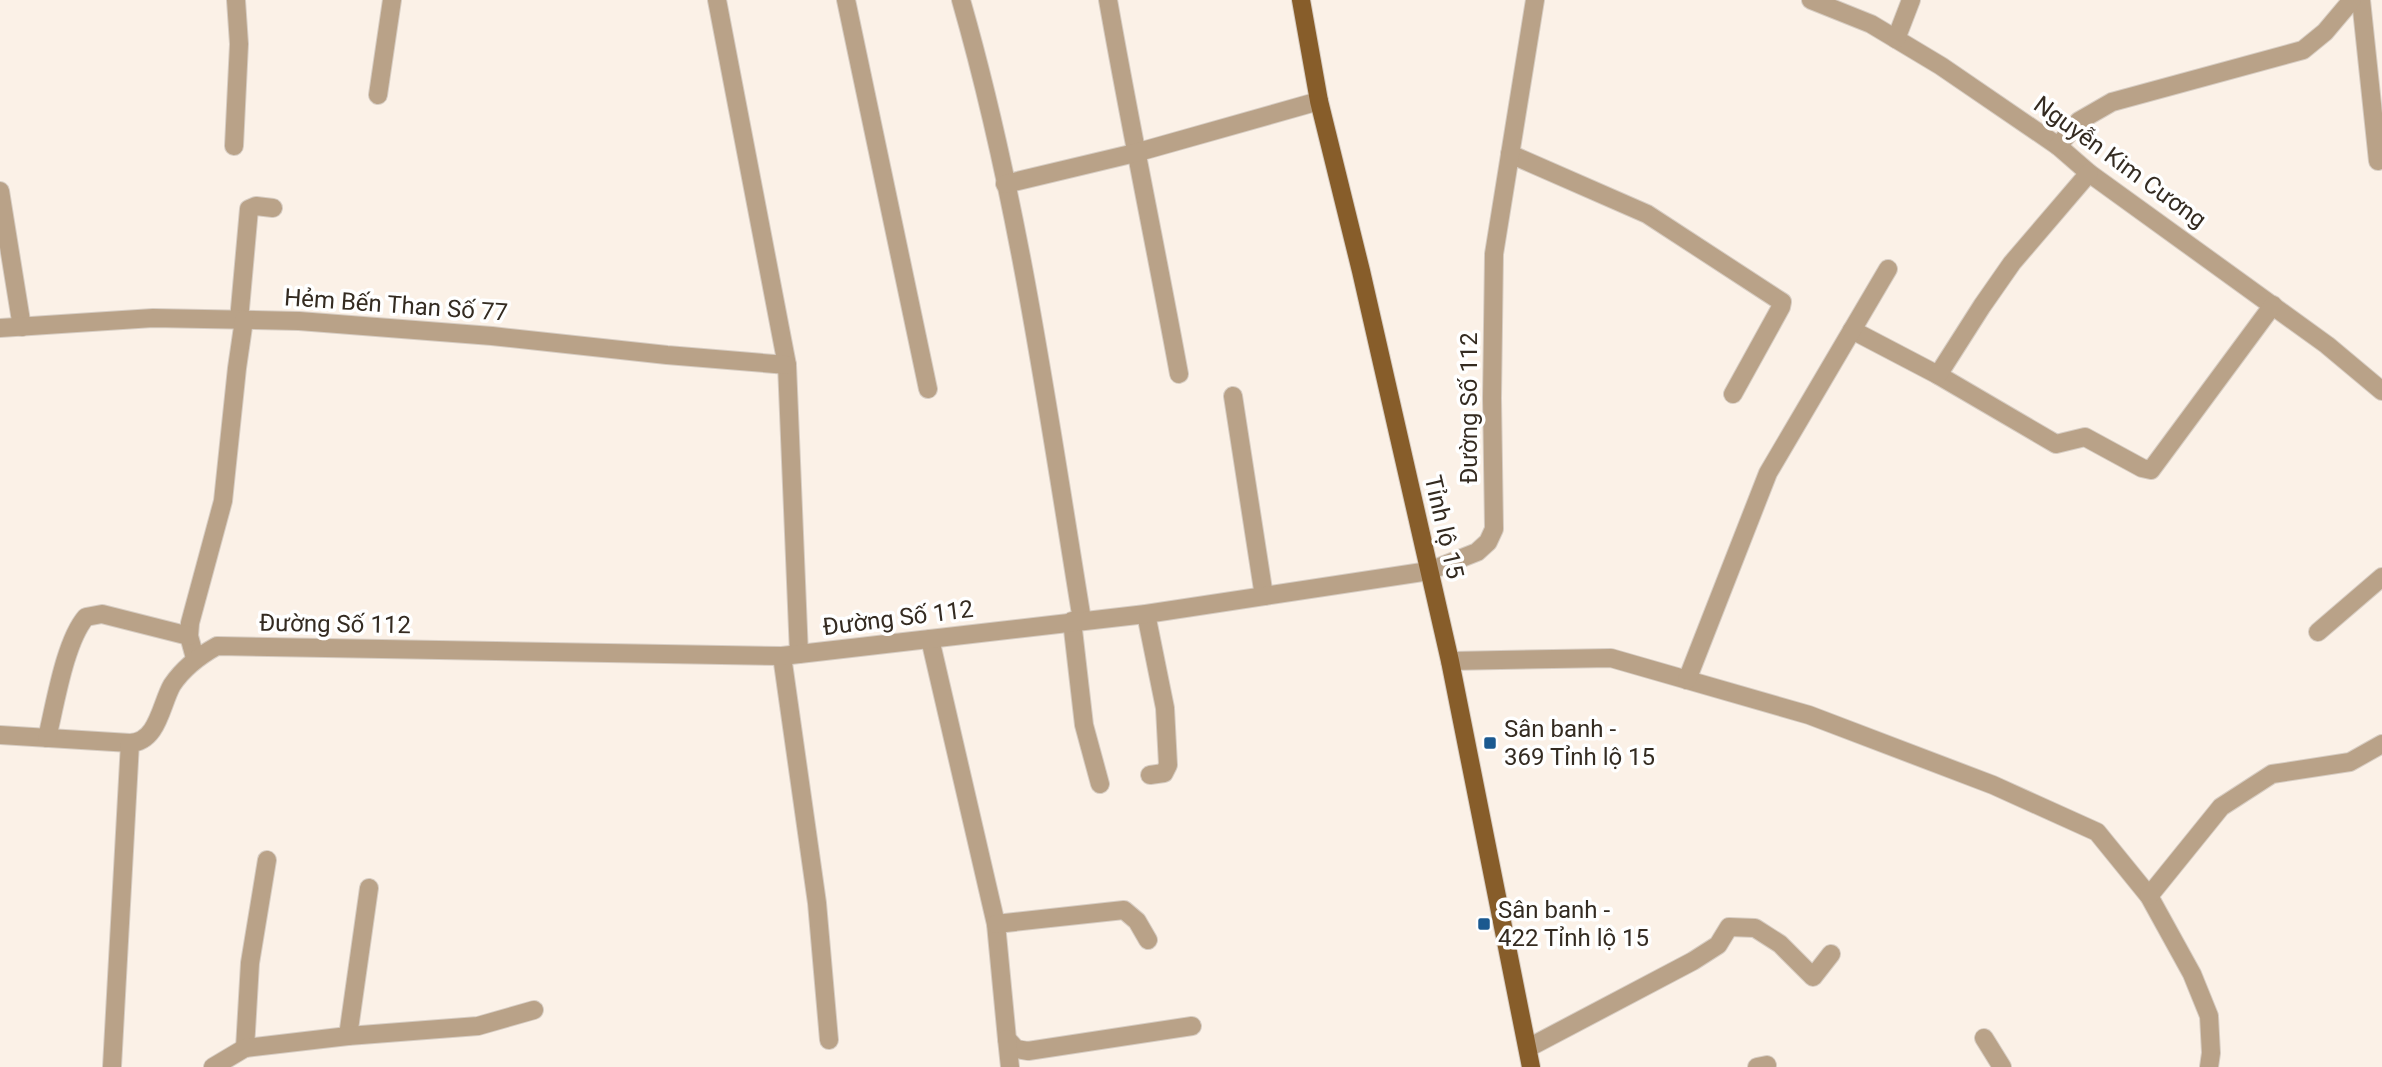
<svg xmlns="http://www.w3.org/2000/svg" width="2382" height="1067" viewBox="0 0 2382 1067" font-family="Roboto,sans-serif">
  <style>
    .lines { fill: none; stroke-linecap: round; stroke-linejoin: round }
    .minor-casing { stroke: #d7cdc3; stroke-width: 20 }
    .major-casing { stroke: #d7cdc3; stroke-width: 20 }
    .minor { stroke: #b9a288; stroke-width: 18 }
    .major { stroke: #875d2a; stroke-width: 18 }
    .poi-dot { fill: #1b598f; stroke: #fff; stroke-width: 2.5 }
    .labels { text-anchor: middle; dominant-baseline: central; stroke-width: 7; stroke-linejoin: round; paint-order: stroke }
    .street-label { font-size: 24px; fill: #342b21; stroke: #fff }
    .poi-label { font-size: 24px; fill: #342b21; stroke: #fff; text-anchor: start }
  </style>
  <rect width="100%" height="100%" fill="#fbf1e7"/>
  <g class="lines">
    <g class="minor-casing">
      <g id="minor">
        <path d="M 717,0 L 787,365 L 799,654"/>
        <path d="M 846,0 L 928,389"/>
        <path d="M 961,0 C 1019,202 1048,412 1082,620"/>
        <path d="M 1108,0 C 1130,125 1156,249 1179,374"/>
        <path d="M 1811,0 L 1871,24 L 1941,66 L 2058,146 L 2089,173 L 2327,345 L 2382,391"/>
        <path d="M 2361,0 L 2378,161"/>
        <path d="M 1896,39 L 1911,0"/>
        <path d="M 378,95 L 392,0"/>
        <path d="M 234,146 L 239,44 L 236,0"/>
        <path d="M 2058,146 L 2079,121 L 2112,102 L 2303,50 L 2325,32 L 2352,0"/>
        <path d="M 1510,154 L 1647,214 L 1782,302 L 1781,307 L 1733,394"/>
        <path d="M 1005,184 L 1135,153 L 1319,101"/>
        <path d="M 0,191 L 22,327"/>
        <path d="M 239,320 L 249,209 L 256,206 L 273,208"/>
        <path d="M 0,328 L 153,318 L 299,321 L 492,336 L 667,355 L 787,365"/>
        <path d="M 1852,330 L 1938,375 L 2056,444 L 2085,437 L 2142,468 L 2151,470 L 2273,305"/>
        <path d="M 1938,375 L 1982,306 L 2012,263 L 2089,173"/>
        <path d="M 1233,396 L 1264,596"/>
        <path d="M 1146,614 L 1165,708 L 1168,765 L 1164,773 L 1150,775"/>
        <path d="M 1072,621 L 1084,725 L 1100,784"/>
        <path d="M 2318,632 L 2382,577"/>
        <path d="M 930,639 L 996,924 L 1007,1039 L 1016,1049 L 1028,1051 L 1192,1026"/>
        <path d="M 782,656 L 817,903 L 829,1040"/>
        <path d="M 195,658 L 189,636 L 190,623 L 223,501 L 237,368 L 244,320"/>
        <path d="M 1450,661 L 1611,658 L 1809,715 L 1993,785 L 2097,832 L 2149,896 L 2192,974 L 2209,1016 L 2211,1053 L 2209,1067"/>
        <path d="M 1687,680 L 1768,473 L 1888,269"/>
        <path d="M 0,735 L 130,743"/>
        <path d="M 47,738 C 55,705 65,641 86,617 L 102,614 L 189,636"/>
        <path d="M 2149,896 L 2221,807 L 2272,774 L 2350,762 L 2382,744"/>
        <path d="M 996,924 L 1124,910 L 1137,921 L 1148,940"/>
        <path d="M 348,1036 L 369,888"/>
        <path d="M 1984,1038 L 2002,1067"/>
        <path d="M 1007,1039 L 1010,1067"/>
        <path d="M 245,1048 L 250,963 L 267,860"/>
        <path d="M 1528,1048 L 1693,961 L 1718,945 L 1729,927 L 1755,928 L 1780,944 L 1813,977 L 1831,954"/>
        <path d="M 112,1067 L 130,743 C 158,742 161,704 172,685 C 184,667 199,656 217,646 L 782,656 L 1146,614 L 1429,571 L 1477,552 L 1488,542 L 1494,529 L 1492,398 L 1494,254 L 1535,0"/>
        <path d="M 213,1067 L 245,1048 L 348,1036 L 478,1026 L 534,1010"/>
        <path d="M 1757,1067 L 1767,1065"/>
      </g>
    </g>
    <g class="major-casing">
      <path id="major" d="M 1301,0 L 1319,101 L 1361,271 L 1450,661 L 1531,1067"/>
    </g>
    <use href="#minor" class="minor"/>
    <use href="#major" class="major"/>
  </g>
  <g class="poi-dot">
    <rect x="1483" y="736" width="14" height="14" rx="3.5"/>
    <rect x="1477" y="917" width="14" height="14" rx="3.5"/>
  </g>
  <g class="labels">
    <g class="street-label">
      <text transform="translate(2120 162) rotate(36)">Nguyễn Kim Cương</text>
      <text transform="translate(396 305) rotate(4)">Hẻm Bến Than Số 77</text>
      <text transform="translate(1469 408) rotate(-90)">Đường Số 112</text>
      <text transform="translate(1444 527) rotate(77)">Tỉnh lộ 15</text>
      <text transform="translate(898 618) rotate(-7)">Đường Số 112</text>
      <text transform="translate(335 624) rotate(1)">Đường Số 112</text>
    </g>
    <g class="poi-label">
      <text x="1504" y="729">Sân banh -<tspan x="1504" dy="28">369 Tỉnh lộ 15</tspan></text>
      <text x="1498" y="910">Sân banh -<tspan x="1498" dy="28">422 Tỉnh lộ 15</tspan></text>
    </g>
  </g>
</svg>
